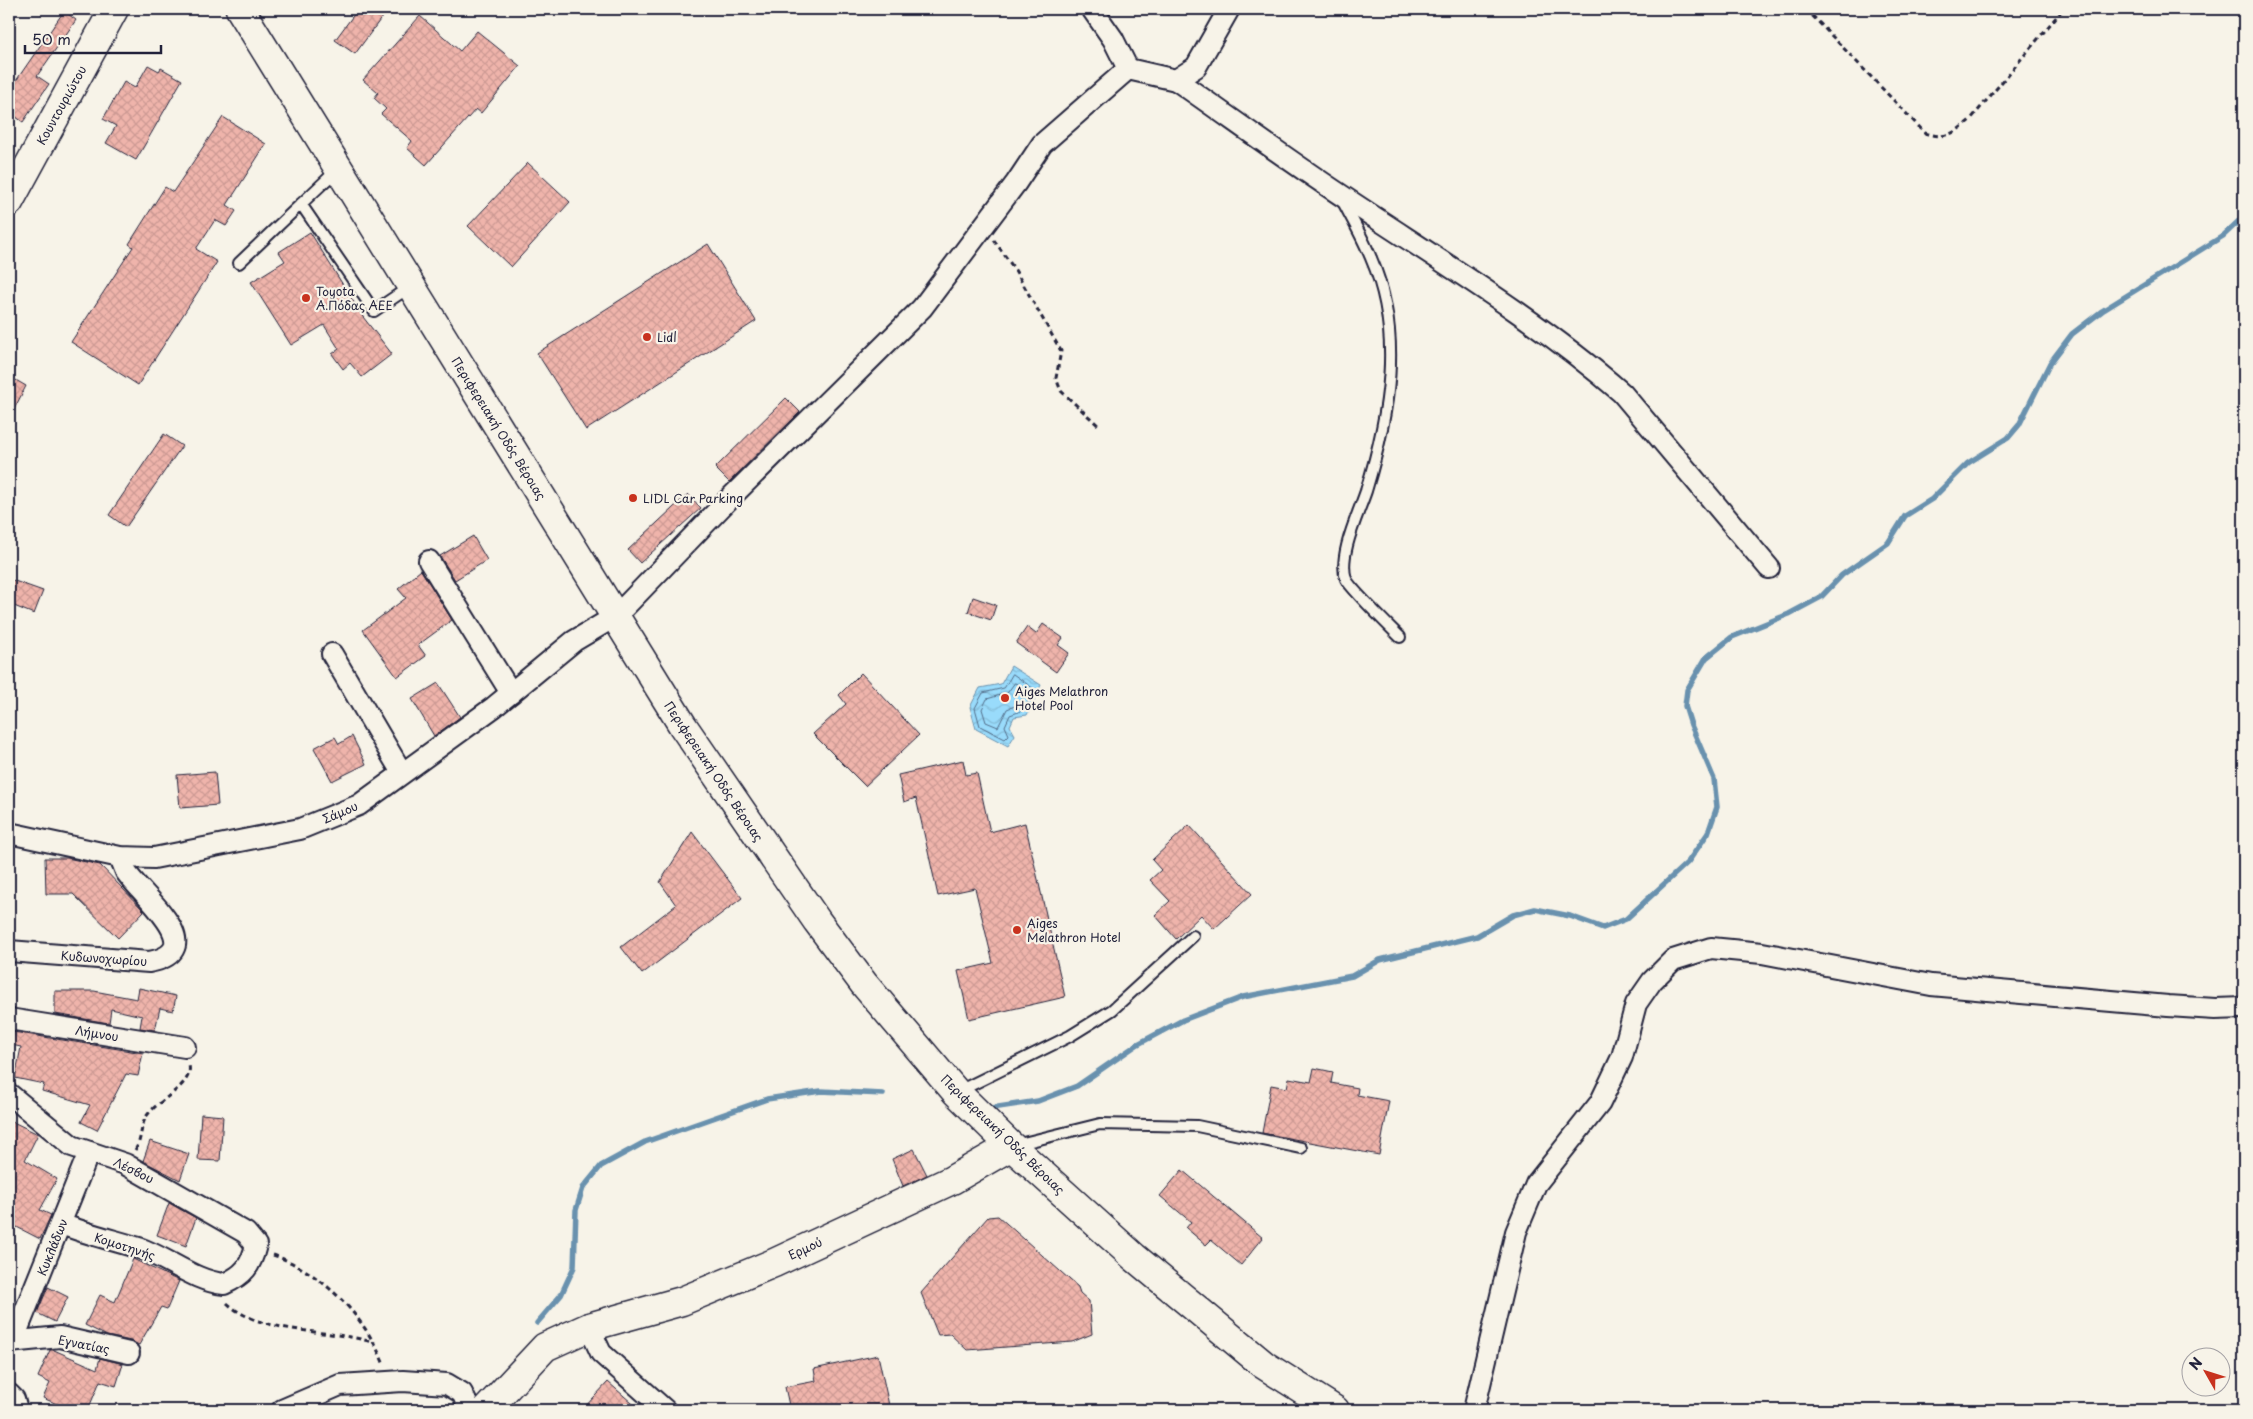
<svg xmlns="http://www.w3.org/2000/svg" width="2253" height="1419" viewBox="0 0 2253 1419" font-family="'Playpen Sans',sans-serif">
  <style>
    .water { fill: url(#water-waves); stroke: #6991ae }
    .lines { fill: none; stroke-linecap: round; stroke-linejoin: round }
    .shore { stroke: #526c88; stroke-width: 1 }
    .stream { stroke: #6991ae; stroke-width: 5.5 }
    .building { fill: url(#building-cross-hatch); stroke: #22223b }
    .lane-casing { stroke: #22223b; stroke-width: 14 }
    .street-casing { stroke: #22223b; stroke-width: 24 }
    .secondary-casing { stroke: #22223b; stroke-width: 31 }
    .primary-casing { stroke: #22223b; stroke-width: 31 }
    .path { stroke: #22223b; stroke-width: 3; stroke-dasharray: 5 4; stroke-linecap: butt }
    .lane { stroke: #f7f3e8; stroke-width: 10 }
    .street { stroke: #f7f3e8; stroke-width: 20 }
    .secondary { stroke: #f7f3e8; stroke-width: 28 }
    .primary { stroke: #f7f3e8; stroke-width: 28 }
    .poi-dot { fill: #c8321e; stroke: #f7f3e8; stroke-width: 2 }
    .labels { text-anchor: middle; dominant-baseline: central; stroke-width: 4.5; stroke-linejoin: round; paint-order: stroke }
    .street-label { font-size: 12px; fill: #22223b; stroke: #f7f3e8 }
    .poi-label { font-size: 12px; fill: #22223b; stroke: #f7f3e8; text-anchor: start }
  </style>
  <defs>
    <pattern id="water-waves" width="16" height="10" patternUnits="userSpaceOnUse" patternTransform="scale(1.25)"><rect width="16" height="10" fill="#99dbfb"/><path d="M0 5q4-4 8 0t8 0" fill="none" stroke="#84bcd8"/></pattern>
    <pattern id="building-cross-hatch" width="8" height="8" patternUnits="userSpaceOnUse" patternTransform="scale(1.25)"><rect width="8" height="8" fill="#efb4ab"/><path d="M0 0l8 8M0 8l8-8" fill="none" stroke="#cd9a94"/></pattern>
  </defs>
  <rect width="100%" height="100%" fill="#f7f3e8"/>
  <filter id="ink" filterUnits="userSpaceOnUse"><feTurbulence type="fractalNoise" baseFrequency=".02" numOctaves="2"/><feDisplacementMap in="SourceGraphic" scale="10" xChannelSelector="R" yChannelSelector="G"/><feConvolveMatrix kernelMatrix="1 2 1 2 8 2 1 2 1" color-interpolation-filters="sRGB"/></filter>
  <g filter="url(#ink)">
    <path class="water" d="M 1011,666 L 1041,685 L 1027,715 L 1014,717 L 1010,726 L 1015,735 L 1008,746 L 976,729 L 970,707 L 980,688 L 1001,684 Z"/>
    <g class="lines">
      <g class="shore">
        <path d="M 1013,674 L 1034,689 L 1024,710 L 1010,715 L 1005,726 L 1009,735 L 1005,739 L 980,726 L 975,708 L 983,693 L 1004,688 Z"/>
        <path d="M 1015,683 L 1026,690 L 1020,704 L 1007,709 L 998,727 L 986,722 L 982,709 L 987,699 L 1007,693 Z"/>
      </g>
      <g class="stream">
        <path d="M 992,1108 L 1038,1101 L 1077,1086 L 1138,1044 L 1183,1020 L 1243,997 L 1352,976 L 1380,960 L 1477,936 L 1513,915 L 1535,909 L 1570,916 L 1603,928 L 1626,919 L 1688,862 L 1708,833 L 1717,807 L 1714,779 L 1691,725 L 1685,706 L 1687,690 L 1706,658 L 1732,637 L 1789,614 L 1821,597 L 1842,575 L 1888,543 L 1905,516 L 1932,499 L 1968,463 L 2008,438 L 2019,425 L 2050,363 L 2072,334 L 2102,311 L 2223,236 L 2244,216"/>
        <path d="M 537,1323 L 561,1295 L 574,1267 L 576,1210 L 583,1188 L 601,1166 L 645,1142 L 767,1099 L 821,1091 L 883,1094"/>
      </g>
    </g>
    <g class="building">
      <path d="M 358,9 L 388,9 L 355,54 L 335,40 Z"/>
      <path d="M 64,11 L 76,20 L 37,76 L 49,84 L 23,122 L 9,112 L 9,91 Z"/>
      <path d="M 420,16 L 460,51 L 477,31 L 520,66 L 481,113 L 476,109 L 426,165 L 407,148 L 412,141 L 381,114 L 386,109 L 374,98 L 378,93 L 363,80 Z"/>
      <path d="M 148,65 L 159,71 L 161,68 L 182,80 L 136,160 L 106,143 L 116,126 L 103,119 L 124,82 L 135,88 Z"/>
      <path d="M 223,117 L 266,144 L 227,205 L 236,211 L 226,226 L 215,220 L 196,249 L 217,262 L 138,385 L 71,342 L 133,247 L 129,244 L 165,187 L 173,192 Z"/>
      <path d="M 528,163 L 570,202 L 511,267 L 468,226 Z"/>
      <path d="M 310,232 L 363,317 L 392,354 L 362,377 L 350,363 L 343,369 L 332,354 L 339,349 L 324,325 L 291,345 L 251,282 L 285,261 L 279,252 Z"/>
      <path d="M 708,244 L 756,321 L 586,430 L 537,353 Z"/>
      <path d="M 14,379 L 26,386 L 9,419 L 9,389 Z"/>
      <path d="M 786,398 L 800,412 L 729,482 L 715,468 Z"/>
      <path d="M 164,434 L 182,446 L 126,527 L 109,515 Z"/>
      <path d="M 688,494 L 701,508 L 640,563 L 628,550 Z"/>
      <path d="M 473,536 L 487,560 L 455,580 L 440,556 Z"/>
      <path d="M 421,570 L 452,620 L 418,645 L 426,656 L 397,677 L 363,630 L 406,598 L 398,589 Z"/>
      <path d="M 9,579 L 43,591 L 34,614 L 9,604 Z"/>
      <path d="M 973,597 L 996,605 L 991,620 L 968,612 Z"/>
      <path d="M 1043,624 L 1063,638 L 1058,645 L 1069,653 L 1056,672 L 1016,643 L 1027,627 L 1036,634 Z"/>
      <path d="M 861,673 L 919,735 L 865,786 L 813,734 L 846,704 L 839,695 Z"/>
      <path d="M 438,683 L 460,717 L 434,736 L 412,699 Z"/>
      <path d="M 352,736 L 366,764 L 332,781 L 314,748 L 335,737 L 339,744 Z"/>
      <path d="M 963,760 L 966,775 L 977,773 L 990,832 L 1025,823 L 1065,997 L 969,1019 L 958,971 L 993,963 L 975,888 L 938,896 L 916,798 L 904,802 L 898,775 Z"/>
      <path d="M 215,772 L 218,805 L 180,808 L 177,775 Z"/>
      <path d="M 1189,825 L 1252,894 L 1214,929 L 1201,915 L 1176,939 L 1155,915 L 1170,901 L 1150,880 L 1161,870 L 1152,860 Z"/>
      <path d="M 692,832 L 742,898 L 642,974 L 621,947 L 676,905 L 660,882 Z"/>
      <path d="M 45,858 L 67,858 L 100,865 L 144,911 L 118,938 L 73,894 L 46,894 Z"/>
      <path d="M 139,988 L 176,996 L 173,1011 L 160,1008 L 155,1030 L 140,1028 L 142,1016 L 111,1009 L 109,1023 L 55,1014 L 55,991 L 94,991 L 137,999 Z"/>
      <path d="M 13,1032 L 143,1053 L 138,1076 L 126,1074 L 97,1130 L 81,1122 L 90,1105 L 42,1091 L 44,1084 L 15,1078 L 21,1047 L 11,1045 Z"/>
      <path d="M 1314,1068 L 1333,1072 L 1331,1083 L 1358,1088 L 1357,1095 L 1389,1101 L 1379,1155 L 1262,1133 L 1271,1085 L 1287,1088 L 1289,1078 L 1311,1082 Z"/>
      <path d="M 201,1114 L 223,1116 L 220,1161 L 198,1160 Z"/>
      <path d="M 9,1120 L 38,1134 L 25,1160 L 57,1179 L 40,1210 L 51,1215 L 40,1239 L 9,1223 Z"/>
      <path d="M 150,1141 L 189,1154 L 180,1180 L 143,1161 Z"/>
      <path d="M 914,1149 L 927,1175 L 903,1186 L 892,1159 Z"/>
      <path d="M 1182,1170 L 1263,1238 L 1241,1265 L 1211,1240 L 1206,1245 L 1186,1228 L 1191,1222 L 1160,1196 Z"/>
      <path d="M 169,1203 L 196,1218 L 186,1246 L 157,1235 Z"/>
      <path d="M 998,1216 L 1078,1287 L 1080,1293 L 1089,1301 L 1092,1334 L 1072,1342 L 967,1350 L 950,1334 L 938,1335 L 921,1293 L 988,1217 Z"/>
      <path d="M 133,1259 L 179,1281 L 167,1309 L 161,1307 L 139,1345 L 131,1341 L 107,1336 L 85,1325 L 100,1295 L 115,1302 Z"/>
      <path d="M 48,1287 L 68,1297 L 55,1322 L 37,1313 Z"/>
      <path d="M 50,1350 L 54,1350 L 97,1369 L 100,1358 L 123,1364 L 116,1386 L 100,1381 L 88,1410 L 71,1410 L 43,1398 L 50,1383 L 38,1377 Z"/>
      <path d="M 878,1355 L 890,1410 L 790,1410 L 785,1387 L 816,1381 L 814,1369 Z"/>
      <path d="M 608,1382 L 640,1410 L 582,1410 Z"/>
    </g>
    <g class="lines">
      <g class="lane-casing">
        <g id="lane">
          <path d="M 338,169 L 301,204 L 374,311 L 411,286"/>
          <path d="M 1342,200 C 1352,219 1363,238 1371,258 C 1404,334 1389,415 1366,491 C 1358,515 1338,555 1346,579 C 1350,588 1390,627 1400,637"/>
          <path d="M 239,263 L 301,204"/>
          <path d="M 957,1092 L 1070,1036 L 1112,1010 L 1193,936"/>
          <path d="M 1015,1145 L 1100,1124 L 1197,1126 L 1301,1148"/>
        </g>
      </g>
      <g class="street-casing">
        <g id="street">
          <path d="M 1092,9 L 1113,39 L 1128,69"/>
          <path d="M 1176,80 C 1235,121 1293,164 1353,203 C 1445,264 1539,321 1622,393 L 1769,568"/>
          <path d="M 429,561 L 511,693"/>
          <path d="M 332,654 L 402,773"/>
          <path d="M 9,833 L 120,857 L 154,858 L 300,829 L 359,805 L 494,707 L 574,641 L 616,616 L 728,500 L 922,308 L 1016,183 L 1042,144 L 1128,69 L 1176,80 L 1196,67 L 1229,9"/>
          <path d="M 9,951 L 149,962 C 213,950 142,896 126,872 C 124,867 122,862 120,857"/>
          <path d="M 9,1019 L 185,1047"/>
          <path d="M 9,1094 L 72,1146 L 125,1164 L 246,1233 L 256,1245 C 251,1266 244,1275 224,1284 C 194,1281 168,1258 139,1248 C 113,1240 87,1234 61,1224"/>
          <path d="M 589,1327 L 601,1353 L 665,1410"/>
          <path d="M 13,1341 L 89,1152"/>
          <path d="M 9,1342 L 60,1337 L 129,1353"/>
          <path d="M 9,1394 L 14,1399 L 17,1410"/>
          <path d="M 282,1410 L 340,1385 L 403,1381 L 447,1384 L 462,1393 L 470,1410"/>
          <path d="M 1474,1410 L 1516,1232 L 1536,1184 L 1600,1103 L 1622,1057 L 1636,1004 L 1652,981 L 1673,960 L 1711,948 L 1762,953 L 1931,985 L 2168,1006 L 2215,1009 L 2244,1008"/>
        </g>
      </g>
      <g class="secondary-casing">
        <g id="secondary">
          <path d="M 9,202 L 114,9"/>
          <path d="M 486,1410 L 545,1347 L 589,1327 L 682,1301 L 774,1263 L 952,1180 L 1011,1146"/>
        </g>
      </g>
      <g class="primary-casing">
        <path id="primary" d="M 240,9 L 683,726 L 817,921 L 864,984 L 956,1092 L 1011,1146 L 1134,1257 L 1264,1365 L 1335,1410"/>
      </g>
      <g class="path">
        <path d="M 1806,9 L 1925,133 C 1946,140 1955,133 1971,119 L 2063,9"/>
        <path d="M 994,240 L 1015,270 L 1061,351 L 1056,378 L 1061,391 L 1100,427"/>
        <path d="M 135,1150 C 142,1140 140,1127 146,1117 C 156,1100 194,1086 189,1065"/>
        <path d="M 273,1255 C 322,1272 366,1317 384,1365"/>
        <path d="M 227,1303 C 263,1336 330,1328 375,1343"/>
      </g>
      <use href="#lane" class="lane"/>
      <use href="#street" class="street"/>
      <use href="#secondary" class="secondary"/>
      <use href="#primary" class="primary"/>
    </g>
  </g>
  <g class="poi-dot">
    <circle cx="306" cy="298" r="5"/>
    <circle cx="647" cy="337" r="5"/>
    <circle cx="633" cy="498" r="5"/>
    <circle cx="1005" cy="698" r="5"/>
    <circle cx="1017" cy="930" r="5"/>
  </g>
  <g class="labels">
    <g class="street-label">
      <text transform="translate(61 105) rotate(-61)">Κουντουριώτου</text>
      <text transform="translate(499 428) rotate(58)">Περιφερειακή Οδός Βέροιας</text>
      <text transform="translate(714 771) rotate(56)">Περιφερειακή Οδός Βέροιας</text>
      <text transform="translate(340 812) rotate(-23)">Σάμου</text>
      <text transform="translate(104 958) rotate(4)">Κυδωνοχωρίου</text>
      <text transform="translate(97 1033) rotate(9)">Λήμνου</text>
      <text transform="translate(1003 1134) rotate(44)">Περιφερειακή Οδός Βέροιας</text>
      <text transform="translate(134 1170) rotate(26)">Λέσβου</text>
      <text transform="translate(125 1246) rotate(18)">Κομοτηνής</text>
      <text transform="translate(52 1247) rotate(-68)">Κυκλάδων</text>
      <text transform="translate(805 1248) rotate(-25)">Ερμού</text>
      <text transform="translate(84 1344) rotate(11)">Εγνατίας</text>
    </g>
    <g class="poi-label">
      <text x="316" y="291">Toyota<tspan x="316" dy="14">Α.Πόδας ΑΕΕ</tspan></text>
      <text x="657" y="337">Lidl</text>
      <text x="643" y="498">LIDL Car Parking</text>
      <text x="1015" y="691">Aiges Melathron<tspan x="1015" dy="14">Hotel Pool</tspan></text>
      <text x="1027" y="923">Aiges<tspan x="1027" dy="14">Melathron Hotel</tspan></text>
    </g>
  </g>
  <rect width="2253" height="1419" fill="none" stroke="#f7f3e8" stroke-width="30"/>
  <rect x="15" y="15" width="2223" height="1389" fill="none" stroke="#22223b" stroke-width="2" filter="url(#ink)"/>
  <g transform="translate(2206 1372) rotate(309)"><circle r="24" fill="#f7f3e8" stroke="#a29fa3"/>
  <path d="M0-4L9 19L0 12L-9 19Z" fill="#c8321e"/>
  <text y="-8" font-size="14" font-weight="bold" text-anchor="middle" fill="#22223b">N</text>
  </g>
  <path d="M25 45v8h136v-8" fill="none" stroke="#22223b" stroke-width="2.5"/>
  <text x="32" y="45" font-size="15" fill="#22223b" stroke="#f7f3e8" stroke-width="4" paint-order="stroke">50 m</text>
</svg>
